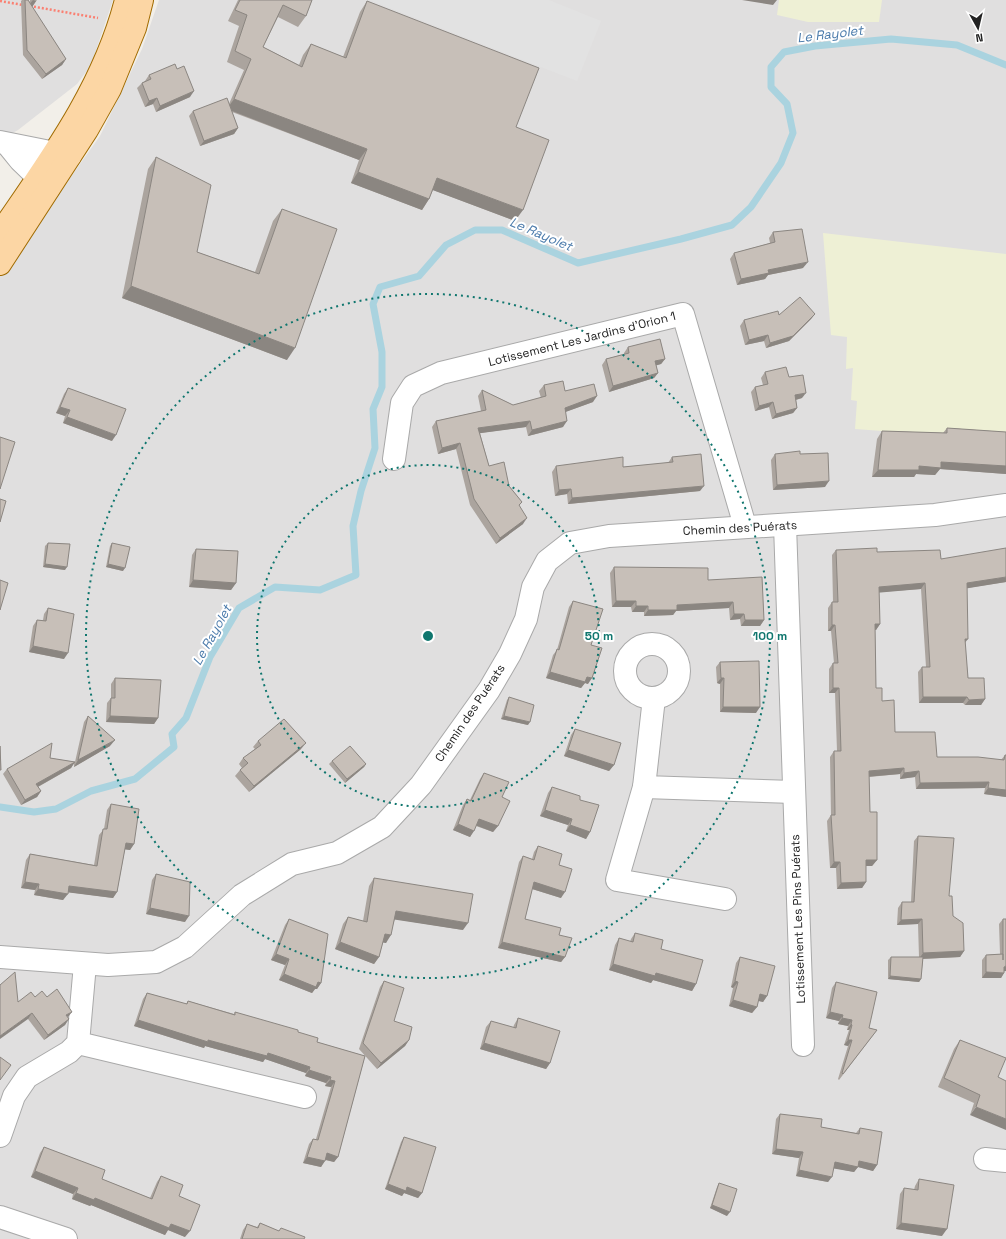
<svg xmlns="http://www.w3.org/2000/svg" width="1006" height="1239" viewBox="0 0 1006 1239" font-family="'Space Grotesk',sans-serif">
  <style>
    .residential { fill: #e0dfdf }
    .farmland { fill: #eef0d5 }
    .parking { fill: #e2e2e2 }
    .lines { fill: none; stroke-linecap: round; stroke-linejoin: round }
    .stream { stroke: #aad3df; stroke-width: 7 }
    .minor-casing { stroke: #a9a9a9; stroke-width: 24 }
    .major-casing { stroke: #a06b00; stroke-width: 24 }
    .path { stroke: #fa8072; stroke-width: 2.5; stroke-dasharray: 2 2; stroke-linecap: butt }
    .minor { stroke: #fff; stroke-width: 22 }
    .major { stroke: #fcd6a4; stroke-width: 22 }
    .wall { fill: #aba49e }
    .shaded-wall { fill: #8b8681 }
    .building { fill: #c7bfb8; stroke: #8b8681 }
    .ring { fill: none; stroke: #0f766e; stroke-width: 2; stroke-dasharray: 2 4 }
    .labels { text-anchor: middle; dominant-baseline: central; stroke-width: 4; stroke-linejoin: round; paint-order: stroke }
    .street-label { font-size: 12px; fill: #222; stroke: #fff }
    .water-label { font-size: 13px; font-style: italic; fill: #4a7aab; stroke: #fff }
    .centre { fill: #0f766e; stroke: #fff; stroke-width: 2 }
    .ring-label { font-size: 12px; text-anchor: middle; font-weight: bold; fill: #0f766e; stroke: #fff; stroke-width: 4; stroke-linejoin: round; paint-order: stroke }
  </style>
  <rect width="100%" height="100%" fill="#f2efe9"/>
  <g class="residential">
    <path d="M 0,0 L 113,0 L 91,65 L 77,84 L 18,130 L 0,140 Z"/>
    <path d="M 159,0 L 1006,0 L 1006,1239 L 0,1239 L 0,276 L 100,136 L 142,49 Z"/>
  </g>
  <g class="farmland">
    <path d="M 779,0 L 882,0 L 879,22 L 808,22 L 777,15 Z"/>
    <path d="M 823,233 L 1006,254 L 1006,440 L 855,429 L 857,401 L 851,400 L 853,368 L 846,369 L 847,337 L 831,335 Z"/>
  </g>
  <path class="parking" d="M 369,0 L 549,0 L 601,21 L 577,81 Z"/>
  <g class="lines">
    <path class="stream" d="M 0,807 L 34,812 L 56,809 L 91,791 L 135,779 L 174,747 L 172,734 L 186,718 L 210,657 L 239,608 L 275,587 L 320,590 L 356,575 L 353,526 L 361,491 L 375,448 L 373,409 L 382,387 L 382,352 L 373,304 L 380,287 L 419,276 L 446,245 L 475,230 L 502,230 L 578,263 L 681,239 L 732,225 L 751,207 L 781,163 L 793,133 L 787,104 L 771,87 L 771,67 L 784,52 L 815,46 L 891,39 L 957,45 L 1006,65"/>
    <g class="minor-casing">
      <g id="minor">
        <path d="M 0,142 L 70,156"/>
        <path d="M 7,144 L 20,160 L 49,188"/>
        <path d="M 394,459 L 402,403 L 413,386 L 441,373 L 683,314 L 745,526"/>
        <path d="M 785,525 L 803,1045"/>
        <circle cx="652" cy="671" r="27"/>
        <path d="M 654,698 L 644,787 L 794,792"/>
        <path d="M 644,787 L 617,880 L 725,899"/>
        <path d="M 0,957 L 108,965 L 156,962 L 185,947 L 242,895 L 292,864 L 337,853 L 382,827 L 421,785 L 489,690 L 510,654 L 526,619 L 533,587 L 547,561 L 570,543 L 609,536 L 935,515 L 1006,505"/>
        <path d="M 78,1043 L 305,1097"/>
        <path d="M 0,1136 L 14,1096 L 27,1077 L 69,1052 L 78,1043 L 85,964"/>
        <path d="M 985,1159 L 1006,1161"/>
        <path d="M 0,1217 L 66,1239"/>
      </g>
    </g>
    <g class="major-casing">
      <g id="major">
        <path d="M 0,233 C 50,160 104,87 126,0"/>
        <path d="M 0,264 L 87,130 L 110,89 L 135,28 L 142,0"/>
      </g>
    </g>
    <g class="path">
      <path d="M 0,1 L 23,5"/>
      <path d="M 30,6 L 98,18"/>
    </g>
    <use href="#minor" class="minor"/>
    <use href="#major" class="major"/>
  </g>
  <g class="wall">
    <path d="M 22,0 L 28,0 L 30,2 L 30,0 L 37,0 L 32,7 L 66,59 L 62,65 L 42,79 L 23,55 L 21,1 Z"/>
    <path d="M 238,0 L 312,0 L 306,16 L 298,27 L 278,17 L 263,47 L 299,65 L 303,55 L 311,44 L 343,57 L 360,12 L 367,1 L 516,127 L 515,221 L 433,190 L 429,199 L 422,210 L 351,183 L 359,160 L 232,112 L 238,128 L 234,134 L 200,146 L 189,116 L 193,111 L 229,104 L 244,70 L 227,62 L 239,26 L 228,21 Z"/>
    <path d="M 149,75 L 190,97 L 156,112 L 153,104 L 145,107 L 137,88 L 142,83 L 145,81 Z"/>
    <path d="M 156,157 L 197,252 L 255,272 L 273,221 L 282,209 L 287,360 L 122,298 L 148,169 Z"/>
    <path d="M 773,232 L 803,268 L 768,275 L 765,279 L 737,285 L 730,259 L 734,253 L 770,243 L 769,238 Z"/>
    <path d="M 815,314 L 811,319 L 789,341 L 766,348 L 764,341 L 745,345 L 740,326 L 744,320 L 779,315 Z"/>
    <path d="M 628,347 L 665,359 L 661,364 L 656,365 L 658,373 L 654,378 L 609,392 L 602,365 L 606,359 L 624,354 L 624,353 Z"/>
    <path d="M 765,372 L 789,377 L 802,398 L 796,400 L 797,408 L 793,413 L 772,419 L 769,407 L 755,411 L 751,392 L 755,387 L 763,385 L 761,378 Z"/>
    <path d="M 544,385 L 565,391 L 593,402 L 565,412 L 563,427 L 528,436 L 526,427 L 480,433 L 489,466 L 509,486 L 522,502 L 519,506 L 523,524 L 496,544 L 470,505 L 456,449 L 438,454 L 432,427 L 436,421 L 481,411 L 478,396 L 482,390 L 513,405 L 541,398 L 539,391 Z"/>
    <path d="M 68,388 L 112,441 L 63,423 L 65,416 L 56,413 L 64,394 Z"/>
    <path d="M 947,428 L 1006,432 L 1006,474 L 940,469 L 935,475 L 916,474 L 914,477 L 872,477 L 877,439 L 882,431 L 943,433 Z"/>
    <path d="M 775,454 L 800,454 L 825,487 L 773,490 L 771,460 Z"/>
    <path d="M 672,457 L 700,491 L 568,504 L 567,494 L 555,496 L 552,472 L 556,466 L 623,467 L 668,463 Z"/>
    <path d="M 48,543 L 65,570 L 43,567 L 45,546 Z"/>
    <path d="M 112,543 L 123,571 L 106,567 L 110,546 Z"/>
    <path d="M 196,549 L 236,583 L 231,590 L 189,587 L 192,555 Z"/>
    <path d="M 836,550 L 877,552 L 941,559 L 1006,582 L 967,588 L 965,643 L 968,678 L 985,699 L 981,705 L 965,705 L 963,703 L 919,703 L 918,672 L 922,667 L 926,667 L 921,589 L 879,592 L 880,624 L 876,630 L 875,630 L 876,688 L 895,732 L 937,757 L 1001,760 L 1005,755 L 1006,755 L 1006,797 L 984,794 L 985,788 L 916,789 L 915,777 L 900,779 L 900,774 L 869,777 L 870,812 L 877,860 L 872,866 L 866,866 L 866,882 L 862,888 L 837,889 L 836,868 L 830,868 L 827,821 L 831,815 L 830,757 L 834,751 L 837,751 L 835,693 L 829,693 L 829,669 L 833,663 L 834,663 L 831,631 L 828,631 L 828,608 L 832,602 L 833,602 L 832,555 Z"/>
    <path d="M 614,567 L 708,580 L 764,620 L 760,626 L 741,626 L 740,619 L 730,620 L 729,608 L 676,611 L 673,615 L 644,616 L 644,612 L 632,612 L 631,607 L 612,607 L 610,573 Z"/>
    <path d="M 573,601 L 591,645 L 588,684 L 585,683 L 581,688 L 546,678 L 553,655 L 557,650 L 569,607 Z"/>
    <path d="M 48,608 L 64,659 L 29,652 L 33,626 L 37,620 L 43,620 L 44,614 Z"/>
    <path d="M 720,662 L 756,713 L 720,712 L 720,684 L 717,683 L 716,667 Z"/>
    <path d="M 115,678 L 158,718 L 154,724 L 106,722 L 107,703 L 111,698 L 111,684 Z"/>
    <path d="M 509,697 L 528,725 L 501,719 L 507,700 Z"/>
    <path d="M 88,716 L 110,746 L 74,767 L 74,763 L 71,768 L 38,787 L 41,791 L 37,797 L 21,805 L 3,774 L 7,769 L 50,758 L 75,762 L 84,722 Z"/>
    <path d="M 575,729 L 614,765 L 609,771 L 564,756 L 571,735 Z"/>
    <path d="M 258,741 L 301,749 L 249,792 L 235,776 L 240,770 L 242,768 L 239,764 L 243,758 L 255,749 L 253,747 Z"/>
    <path d="M 332,761 L 366,764 L 364,767 L 345,783 L 329,764 Z"/>
    <path d="M 484,773 L 502,797 L 498,826 L 493,832 L 476,826 L 470,837 L 453,830 L 463,805 L 467,799 L 470,800 L 480,779 Z"/>
    <path d="M 552,787 L 590,832 L 586,839 L 566,831 L 568,825 L 540,816 L 548,793 Z"/>
    <path d="M 111,804 L 134,844 L 130,850 L 125,849 L 117,892 L 113,898 L 68,892 L 63,900 L 34,895 L 35,890 L 21,888 L 26,860 L 30,854 L 94,865 L 99,835 L 104,829 L 107,810 Z"/>
    <path d="M 918,836 L 949,896 L 953,916 L 964,951 L 960,957 L 923,959 L 921,979 L 919,982 L 888,979 L 888,960 L 891,957 L 919,957 L 918,924 L 897,925 L 898,908 L 902,902 L 911,902 L 914,841 Z"/>
    <path d="M 538,846 L 559,865 L 561,898 L 532,889 L 525,919 L 559,935 L 565,957 L 561,962 L 498,948 L 519,862 L 523,856 L 532,859 L 534,852 Z"/>
    <path d="M 156,874 L 185,922 L 146,914 L 152,880 Z"/>
    <path d="M 374,878 L 463,930 L 395,919 L 386,943 L 383,942 L 379,957 L 374,964 L 335,949 L 343,924 L 348,917 L 363,921 L 369,886 Z"/>
    <path d="M 289,919 L 321,983 L 317,989 L 315,989 L 312,993 L 279,980 L 285,965 L 271,960 L 285,925 Z"/>
    <path d="M 1003,919 L 1004,973 L 1001,978 L 982,978 L 982,960 L 986,955 L 1000,954 L 999,924 Z"/>
    <path d="M 635,933 L 661,949 L 696,984 L 692,991 L 653,980 L 651,983 L 609,970 L 615,945 L 619,938 L 630,942 L 631,939 Z"/>
    <path d="M 740,957 L 767,996 L 763,1002 L 758,1001 L 757,1007 L 752,1013 L 729,1006 L 733,988 L 731,987 L 736,963 Z"/>
    <path d="M 384,981 L 394,1021 L 409,1040 L 405,1046 L 377,1069 L 359,1049 L 380,987 Z"/>
    <path d="M 836,982 L 869,1028 L 877,1030 L 839,1080 L 838,1079 L 848,1046 L 844,1045 L 849,1030 L 847,1030 L 848,1026 L 838,1024 L 839,1021 L 826,1018 L 832,988 Z"/>
    <path d="M 147,993 L 186,1004 L 188,1001 L 234,1014 L 235,1012 L 298,1032 L 317,1042 L 365,1056 L 338,1157 L 334,1162 L 325,1160 L 321,1167 L 303,1163 L 309,1144 L 313,1139 L 316,1139 L 331,1087 L 325,1086 L 326,1083 L 305,1076 L 306,1073 L 265,1059 L 263,1062 L 205,1046 L 204,1048 L 134,1026 L 143,999 Z"/>
    <path d="M 35,997 L 47,997 L 68,1017 L 65,1025 L 44,1040 L 28,1019 L 18,1002 Z"/>
    <path d="M 518,1018 L 550,1063 L 546,1069 L 480,1049 L 486,1027 L 491,1021 L 513,1028 L 514,1025 Z"/>
    <path d="M 960,1040 L 998,1077 L 970,1115 L 974,1103 L 938,1087 L 954,1049 Z"/>
    <path d="M 780,1114 L 821,1127 L 856,1133 L 860,1128 L 877,1165 L 873,1171 L 858,1167 L 854,1172 L 834,1168 L 828,1182 L 796,1176 L 799,1158 L 772,1154 L 776,1119 Z"/>
    <path d="M 404,1137 L 422,1193 L 418,1198 L 404,1193 L 402,1196 L 385,1189 L 401,1142 Z"/>
    <path d="M 44,1147 L 102,1179 L 150,1198 L 157,1182 L 161,1176 L 179,1196 L 185,1237 L 168,1230 L 165,1235 L 91,1205 L 90,1206 L 72,1199 L 73,1194 L 31,1177 L 40,1153 Z"/>
    <path d="M 919,1179 L 942,1236 L 896,1229 L 900,1194 L 904,1188 L 914,1190 L 915,1186 Z"/>
    <path d="M 719,1183 L 727,1216 L 710,1208 L 717,1187 Z"/>
    <path d="M 260,1223 L 279,1231 L 304,1239 L 240,1239 L 243,1230 L 247,1224 L 257,1227 Z"/>
  </g>
  <g class="shaded-wall">
    <path d="M 33,0 L 36,1 L 32,7 L 29,5 Z"/>
    <path d="M 742,0 L 777,0 L 773,5 Z"/>
    <path d="M 66,59 L 62,65 L 42,79 L 46,74 Z"/>
    <path d="M 194,91 L 190,97 L 156,112 L 160,106 Z"/>
    <path d="M 157,98 L 153,104 L 145,107 L 149,101 Z"/>
    <path d="M 234,99 L 367,149 L 359,160 L 227,109 Z"/>
    <path d="M 238,128 L 234,134 L 200,146 L 204,141 Z"/>
    <path d="M 358,172 L 429,199 L 422,210 L 351,183 Z"/>
    <path d="M 437,178 L 523,210 L 515,221 L 430,189 Z"/>
    <path d="M 808,262 L 803,268 L 768,275 L 765,279 L 737,285 L 741,279 L 768,270 Z"/>
    <path d="M 131,286 L 295,348 L 287,360 L 122,298 Z"/>
    <path d="M 815,314 L 811,319 L 789,341 L 766,348 L 770,343 Z"/>
    <path d="M 768,335 L 764,341 L 745,345 L 749,340 Z"/>
    <path d="M 665,359 L 661,364 L 651,367 L 655,361 Z"/>
    <path d="M 658,373 L 654,378 L 609,392 L 613,386 Z"/>
    <path d="M 806,393 L 802,398 L 791,401 L 795,395 Z"/>
    <path d="M 597,396 L 593,402 L 560,414 L 565,408 Z"/>
    <path d="M 773,402 L 769,407 L 755,411 L 759,406 Z"/>
    <path d="M 60,407 L 70,410 L 65,416 L 56,413 Z"/>
    <path d="M 797,408 L 793,413 L 772,419 L 776,414 Z"/>
    <path d="M 67,417 L 116,435 L 112,441 L 63,423 Z"/>
    <path d="M 530,421 L 526,427 L 474,434 L 478,428 Z"/>
    <path d="M 567,421 L 563,427 L 528,436 L 532,430 Z"/>
    <path d="M 460,443 L 456,449 L 438,454 L 442,448 Z"/>
    <path d="M 941,462 L 1006,466 L 1006,474 L 940,469 L 935,475 L 916,474 L 914,477 L 872,477 L 878,470 L 919,466 Z"/>
    <path d="M 829,481 L 825,487 L 773,490 L 777,485 Z"/>
    <path d="M 704,486 L 700,491 L 568,504 L 572,498 Z"/>
    <path d="M 571,489 L 567,494 L 555,496 L 559,490 Z"/>
    <path d="M 527,518 L 523,524 L 496,544 L 500,538 Z"/>
    <path d="M 45,564 L 67,567 L 65,570 L 43,567 Z"/>
    <path d="M 108,564 L 125,568 L 123,571 L 106,567 Z"/>
    <path d="M 1006,577 L 1006,582 L 963,589 L 967,583 Z"/>
    <path d="M 193,580 L 236,583 L 231,590 L 189,587 Z"/>
    <path d="M 925,583 L 921,589 L 875,593 L 879,587 Z"/>
    <path d="M 616,601 L 636,601 L 631,607 L 612,607 Z"/>
    <path d="M 733,602 L 729,608 L 676,611 L 673,615 L 644,616 L 648,610 L 677,605 Z"/>
    <path d="M 636,606 L 648,606 L 644,612 L 632,612 Z"/>
    <path d="M 734,614 L 744,614 L 740,619 L 730,620 Z"/>
    <path d="M 745,620 L 764,620 L 760,626 L 741,626 Z"/>
    <path d="M 875,624 L 880,624 L 876,630 L 871,630 Z"/>
    <path d="M 832,625 L 835,625 L 831,631 L 828,631 Z"/>
    <path d="M 965,639 L 968,639 L 964,644 Z"/>
    <path d="M 33,646 L 68,653 L 64,659 L 29,652 Z"/>
    <path d="M 550,672 L 587,677 L 592,678 L 588,684 L 585,683 L 581,688 L 546,678 Z"/>
    <path d="M 721,678 L 724,678 L 720,684 L 717,683 Z"/>
    <path d="M 833,688 L 839,688 L 835,693 L 829,693 Z"/>
    <path d="M 923,697 L 967,697 L 963,703 L 919,703 Z"/>
    <path d="M 985,699 L 981,705 L 965,705 L 969,700 Z"/>
    <path d="M 723,707 L 760,707 L 756,713 L 720,712 Z"/>
    <path d="M 110,716 L 158,718 L 154,724 L 106,722 Z"/>
    <path d="M 504,716 L 530,722 L 528,725 L 501,719 Z"/>
    <path d="M 115,740 L 110,746 L 74,767 L 78,760 Z"/>
    <path d="M 306,743 L 301,749 L 249,792 L 254,786 Z"/>
    <path d="M 568,750 L 614,765 L 609,771 L 564,756 Z"/>
    <path d="M 75,762 L 71,768 L 32,790 L 36,784 Z"/>
    <path d="M 366,764 L 364,767 L 345,783 L 347,779 Z"/>
    <path d="M 904,768 L 900,774 L 865,777 L 869,771 Z"/>
    <path d="M 919,771 L 915,777 L 900,779 L 904,773 Z"/>
    <path d="M 989,782 L 985,788 L 916,789 L 920,783 Z"/>
    <path d="M 988,788 L 1006,790 L 1006,797 L 984,794 Z"/>
    <path d="M 41,791 L 37,797 L 21,805 L 25,800 Z"/>
    <path d="M 545,810 L 572,819 L 568,825 L 540,816 Z"/>
    <path d="M 479,819 L 498,826 L 493,832 L 475,825 Z"/>
    <path d="M 458,824 L 474,831 L 470,837 L 453,830 Z"/>
    <path d="M 570,825 L 590,832 L 586,839 L 566,831 Z"/>
    <path d="M 126,843 L 134,844 L 130,850 L 122,849 Z"/>
    <path d="M 866,860 L 877,860 L 872,866 L 862,866 Z"/>
    <path d="M 834,862 L 840,862 L 836,868 L 830,868 Z"/>
    <path d="M 25,882 L 39,884 L 35,890 L 21,888 Z"/>
    <path d="M 534,882 L 565,892 L 561,898 L 529,888 Z"/>
    <path d="M 866,882 L 862,888 L 837,889 L 841,883 Z"/>
    <path d="M 69,886 L 117,892 L 113,898 L 65,892 Z"/>
    <path d="M 38,889 L 68,894 L 63,900 L 34,895 Z"/>
    <path d="M 150,908 L 189,916 L 185,922 L 146,914 Z"/>
    <path d="M 396,911 L 468,923 L 463,930 L 391,919 Z"/>
    <path d="M 922,919 L 918,924 L 897,925 L 901,920 Z"/>
    <path d="M 385,934 L 391,935 L 386,943 L 380,942 Z"/>
    <path d="M 340,942 L 379,957 L 374,964 L 335,949 Z"/>
    <path d="M 502,942 L 565,957 L 561,962 L 498,948 Z"/>
    <path d="M 964,951 L 960,957 L 919,959 L 923,953 Z"/>
    <path d="M 276,954 L 289,959 L 285,965 L 271,960 Z"/>
    <path d="M 613,964 L 656,973 L 696,984 L 692,991 L 653,980 L 651,983 L 609,970 Z"/>
    <path d="M 1006,966 L 1006,971 L 1000,972 L 1004,967 Z"/>
    <path d="M 986,972 L 1004,973 L 1001,978 L 982,978 Z"/>
    <path d="M 284,974 L 318,982 L 321,983 L 317,989 L 315,989 L 312,993 L 279,980 Z"/>
    <path d="M 890,976 L 921,979 L 919,982 L 888,979 Z"/>
    <path d="M 735,981 L 738,982 L 733,988 L 731,987 Z"/>
    <path d="M 760,994 L 767,996 L 763,1002 L 756,1000 Z"/>
    <path d="M 733,1000 L 757,1007 L 752,1013 L 729,1006 Z"/>
    <path d="M 72,1012 L 68,1017 L 66,1015 Z"/>
    <path d="M 830,1012 L 843,1015 L 839,1021 L 826,1018 Z"/>
    <path d="M 32,1013 L 28,1019 L 0,1039 L 0,1036 Z"/>
    <path d="M 842,1018 L 852,1020 L 848,1026 L 838,1024 Z"/>
    <path d="M 69,1019 L 65,1025 L 44,1040 L 48,1035 Z"/>
    <path d="M 138,1020 L 208,1040 L 268,1053 L 310,1067 L 306,1073 L 265,1059 L 263,1062 L 205,1046 L 204,1048 L 134,1026 Z"/>
    <path d="M 851,1024 L 852,1025 L 849,1030 L 847,1030 Z"/>
    <path d="M 409,1040 L 405,1046 L 377,1069 L 381,1063 Z"/>
    <path d="M 848,1040 L 852,1040 L 848,1046 L 844,1045 Z"/>
    <path d="M 484,1043 L 550,1063 L 546,1069 L 480,1049 Z"/>
    <path d="M 309,1070 L 331,1077 L 326,1083 L 305,1076 Z"/>
    <path d="M 330,1080 L 335,1081 L 331,1087 L 325,1086 Z"/>
    <path d="M 976,1107 L 1006,1119 L 1006,1130 L 970,1115 Z"/>
    <path d="M 776,1149 L 803,1152 L 799,1158 L 772,1154 Z"/>
    <path d="M 327,1153 L 338,1157 L 334,1162 L 323,1159 Z"/>
    <path d="M 307,1157 L 325,1161 L 321,1167 L 303,1163 Z"/>
    <path d="M 859,1161 L 877,1165 L 873,1171 L 858,1167 L 854,1172 L 831,1168 L 835,1162 Z"/>
    <path d="M 799,1170 L 832,1177 L 828,1182 L 796,1176 Z"/>
    <path d="M 35,1171 L 78,1188 L 73,1194 L 31,1177 Z"/>
    <path d="M 388,1184 L 407,1187 L 422,1193 L 418,1198 L 404,1193 L 402,1196 L 385,1189 Z"/>
    <path d="M 76,1193 L 95,1198 L 171,1224 L 190,1231 L 185,1237 L 168,1230 L 165,1235 L 91,1205 L 90,1206 L 72,1199 Z"/>
    <path d="M 712,1205 L 730,1212 L 727,1216 L 710,1208 Z"/>
    <path d="M 901,1223 L 947,1229 L 942,1236 L 896,1229 Z"/>
  </g>
  <g class="building">
    <path d="M 25,0 L 28,0 L 66,59 L 46,74 L 27,50 Z"/>
    <path d="M 240,0 L 312,0 L 306,16 L 283,5 L 263,47 L 302,67 L 311,44 L 346,58 L 367,1 L 539,68 L 516,127 L 549,140 L 523,210 L 437,178 L 429,199 L 358,172 L 367,149 L 234,99 L 251,59 L 235,51 L 247,15 L 235,10 Z"/>
    <path d="M 175,64 L 177,69 L 184,66 L 194,91 L 160,106 L 157,98 L 149,101 L 142,83 L 151,79 L 149,75 Z"/>
    <path d="M 227,98 L 238,128 L 204,141 L 193,111 Z"/>
    <path d="M 156,157 L 211,185 L 197,252 L 259,274 L 282,209 L 337,229 L 295,348 L 131,286 Z"/>
    <path d="M 802,229 L 808,262 L 768,270 L 769,273 L 741,279 L 734,253 L 775,242 L 773,232 Z"/>
    <path d="M 800,297 L 815,314 L 793,336 L 770,343 L 768,335 L 749,340 L 744,320 L 778,311 L 779,315 Z"/>
    <path d="M 660,339 L 665,359 L 655,361 L 658,373 L 613,386 L 606,359 L 629,353 L 628,347 Z"/>
    <path d="M 786,367 L 789,377 L 803,375 L 806,393 L 795,395 L 797,408 L 776,414 L 773,402 L 759,406 L 755,387 L 768,384 L 765,372 Z"/>
    <path d="M 563,381 L 565,391 L 594,384 L 597,396 L 565,408 L 567,421 L 532,430 L 530,421 L 478,428 L 489,466 L 504,462 L 509,486 L 522,502 L 519,505 L 527,518 L 500,538 L 474,499 L 460,443 L 442,448 L 436,421 L 486,410 L 482,390 L 513,405 L 546,396 L 544,385 Z"/>
    <path d="M 68,388 L 126,409 L 116,435 L 67,417 L 70,410 L 60,407 Z"/>
    <path d="M 947,428 L 1006,432 L 1006,466 L 941,462 L 941,468 L 919,466 L 919,470 L 878,470 L 882,431 L 947,433 Z"/>
    <path d="M 0,437 L 15,442 L 0,489 Z"/>
    <path d="M 800,451 L 800,454 L 828,453 L 829,481 L 777,485 L 775,454 Z"/>
    <path d="M 701,454 L 704,486 L 572,498 L 571,489 L 559,490 L 556,466 L 623,457 L 623,467 L 673,462 L 672,457 Z"/>
    <path d="M 0,499 L 6,501 L 0,522 Z"/>
    <path d="M 48,543 L 70,544 L 67,567 L 45,564 Z"/>
    <path d="M 112,543 L 130,547 L 125,568 L 108,564 Z"/>
    <path d="M 877,548 L 877,552 L 940,550 L 941,559 L 1006,548 L 1006,577 L 967,583 L 968,639 L 965,639 L 968,678 L 984,678 L 985,699 L 969,700 L 967,697 L 923,697 L 922,667 L 930,667 L 925,583 L 879,587 L 880,624 L 875,624 L 876,688 L 882,688 L 882,701 L 894,700 L 895,732 L 935,732 L 937,757 L 978,757 L 1004,760 L 1005,755 L 1006,755 L 1006,790 L 988,788 L 989,782 L 920,783 L 919,771 L 904,773 L 904,768 L 869,771 L 870,812 L 877,812 L 877,860 L 866,860 L 866,882 L 841,883 L 840,862 L 834,862 L 831,815 L 835,815 L 834,751 L 841,751 L 839,688 L 833,688 L 833,663 L 838,663 L 835,625 L 832,625 L 832,602 L 838,602 L 836,550 Z"/>
    <path d="M 196,549 L 238,551 L 236,583 L 193,580 Z"/>
    <path d="M 614,567 L 708,568 L 708,580 L 762,577 L 764,620 L 745,620 L 744,614 L 734,614 L 733,602 L 677,605 L 677,610 L 648,610 L 648,606 L 636,606 L 636,601 L 616,601 Z"/>
    <path d="M 0,580 L 8,583 L 0,610 Z"/>
    <path d="M 573,601 L 603,609 L 591,645 L 602,648 L 592,678 L 587,677 L 585,682 L 550,672 L 557,649 L 559,650 Z"/>
    <path d="M 48,608 L 74,614 L 68,653 L 33,646 L 37,620 L 46,621 Z"/>
    <path d="M 759,661 L 760,707 L 723,707 L 724,678 L 721,678 L 720,662 Z"/>
    <path d="M 115,678 L 161,680 L 158,718 L 110,716 L 111,698 L 115,698 Z"/>
    <path d="M 509,697 L 534,705 L 530,722 L 504,716 Z"/>
    <path d="M 88,716 L 115,740 L 78,760 Z"/>
    <path d="M 284,719 L 306,743 L 254,786 L 240,770 L 248,763 L 243,758 L 261,745 L 258,741 Z"/>
    <path d="M 575,729 L 621,743 L 614,765 L 568,750 Z"/>
    <path d="M 52,743 L 50,758 L 75,762 L 36,784 L 41,791 L 25,800 L 7,769 Z"/>
    <path d="M 0,746 L 1,770 L 0,770 Z"/>
    <path d="M 350,746 L 366,764 L 347,779 L 332,761 Z"/>
    <path d="M 484,773 L 509,782 L 502,797 L 510,801 L 498,826 L 479,819 L 474,831 L 458,824 L 467,799 L 471,801 Z"/>
    <path d="M 552,787 L 580,796 L 580,800 L 599,805 L 590,832 L 570,825 L 572,819 L 545,810 Z"/>
    <path d="M 111,804 L 139,809 L 134,844 L 126,843 L 117,892 L 69,886 L 68,894 L 38,889 L 39,884 L 25,882 L 30,854 L 97,866 L 103,829 L 107,829 Z"/>
    <path d="M 918,836 L 954,838 L 949,896 L 952,896 L 953,916 L 963,923 L 964,951 L 923,953 L 922,919 L 901,920 L 902,902 L 914,902 Z"/>
    <path d="M 538,846 L 562,854 L 559,865 L 572,869 L 565,892 L 534,882 L 525,919 L 561,928 L 559,935 L 572,938 L 565,957 L 502,942 L 523,856 L 534,860 Z"/>
    <path d="M 156,874 L 190,882 L 189,916 L 150,908 Z"/>
    <path d="M 374,878 L 473,894 L 468,923 L 396,911 L 391,935 L 385,934 L 379,957 L 340,942 L 348,917 L 367,922 Z"/>
    <path d="M 289,919 L 328,934 L 321,983 L 318,982 L 316,987 L 284,974 L 289,959 L 276,954 Z"/>
    <path d="M 1003,919 L 1006,919 L 1006,966 L 1004,967 L 1004,973 L 986,972 L 986,955 L 1003,954 L 1003,960 Z"/>
    <path d="M 635,933 L 663,940 L 661,949 L 703,960 L 696,984 L 656,973 L 655,976 L 613,964 L 619,938 L 633,942 Z"/>
    <path d="M 740,957 L 775,966 L 767,996 L 760,994 L 757,1007 L 733,1000 L 738,982 L 735,981 Z"/>
    <path d="M 891,957 L 923,957 L 921,979 L 890,976 Z"/>
    <path d="M 15,972 L 18,1002 L 31,992 L 35,997 L 42,991 L 47,997 L 57,989 L 72,1012 L 66,1015 L 69,1019 L 48,1035 L 32,1013 L 0,1036 L 0,985 Z"/>
    <path d="M 384,981 L 404,988 L 394,1021 L 412,1027 L 409,1040 L 381,1063 L 363,1043 Z"/>
    <path d="M 836,982 L 877,992 L 869,1028 L 877,1030 L 843,1074 L 842,1073 L 852,1040 L 848,1040 L 852,1025 L 851,1024 L 852,1020 L 842,1018 L 843,1015 L 830,1012 Z"/>
    <path d="M 147,993 L 187,1004 L 188,1001 L 235,1015 L 235,1012 L 298,1030 L 298,1032 L 318,1038 L 317,1042 L 365,1056 L 338,1157 L 327,1153 L 325,1161 L 307,1157 L 313,1139 L 318,1140 L 335,1081 L 330,1080 L 331,1077 L 309,1070 L 310,1067 L 268,1053 L 267,1056 L 208,1040 L 208,1042 L 138,1020 Z"/>
    <path d="M 518,1018 L 560,1031 L 550,1063 L 484,1043 L 491,1021 L 516,1028 Z"/>
    <path d="M 960,1040 L 1006,1058 L 998,1077 L 1006,1081 L 1006,1119 L 976,1107 L 980,1095 L 944,1078 Z"/>
    <path d="M 0,1057 L 11,1065 L 0,1080 Z"/>
    <path d="M 780,1114 L 822,1119 L 821,1127 L 859,1134 L 860,1128 L 882,1132 L 877,1165 L 859,1161 L 858,1167 L 835,1162 L 832,1177 L 799,1170 L 803,1152 L 776,1149 Z"/>
    <path d="M 404,1137 L 436,1147 L 422,1193 L 407,1187 L 406,1191 L 388,1184 Z"/>
    <path d="M 44,1147 L 105,1170 L 102,1179 L 152,1199 L 161,1176 L 183,1185 L 179,1196 L 200,1205 L 190,1231 L 171,1224 L 169,1228 L 95,1198 L 94,1200 L 76,1193 L 78,1188 L 35,1171 Z"/>
    <path d="M 919,1179 L 954,1185 L 947,1229 L 901,1223 L 904,1188 L 918,1190 Z"/>
    <path d="M 719,1183 L 737,1189 L 730,1212 L 712,1205 Z"/>
    <path d="M 260,1223 L 279,1231 L 281,1228 L 305,1237 L 304,1239 L 242,1239 L 247,1224 L 258,1228 Z"/>
  </g>
  <g class="ring">
    <circle cx="428" cy="636" r="171"/>
    <circle cx="428" cy="636" r="342"/>
  </g>
  <g class="labels">
    <g class="street-label">
      <text transform="translate(582 339) rotate(-14)">Lotissement Les Jardins d'Orion 1</text>
      <text transform="translate(740 528) rotate(-3)">Chemin des Puérats</text>
      <text transform="translate(470 713) rotate(-56)">Chemin des Puérats</text>
      <text transform="translate(798 919) rotate(-92)">Lotissement Les Pins Puérats</text>
    </g>
    <g class="water-label">
      <text transform="translate(830 34) rotate(-7)">Le Rayolet</text>
      <text transform="translate(541 234) rotate(23)">Le Rayolet</text>
      <text transform="translate(212 635) rotate(-61)">Le Rayolet</text>
    </g>
  </g>
  <circle cx="428" cy="636" r="6" class="centre"/>
  <g class="ring-label">
    <text x="599" y="640">50 m</text>
    <text x="770" y="640">100 m</text>
  </g>
  <g transform="translate(978 28) rotate(172)" stroke="#ffffff" stroke-width="3" paint-order="stroke">
  <path d="M0-3L7 15L0 10L-7 15Z" fill="#222222"/>
  <text y="-6" font-size="11" font-weight="bold" text-anchor="middle" fill="#222222">N</text>
  </g>
</svg>
